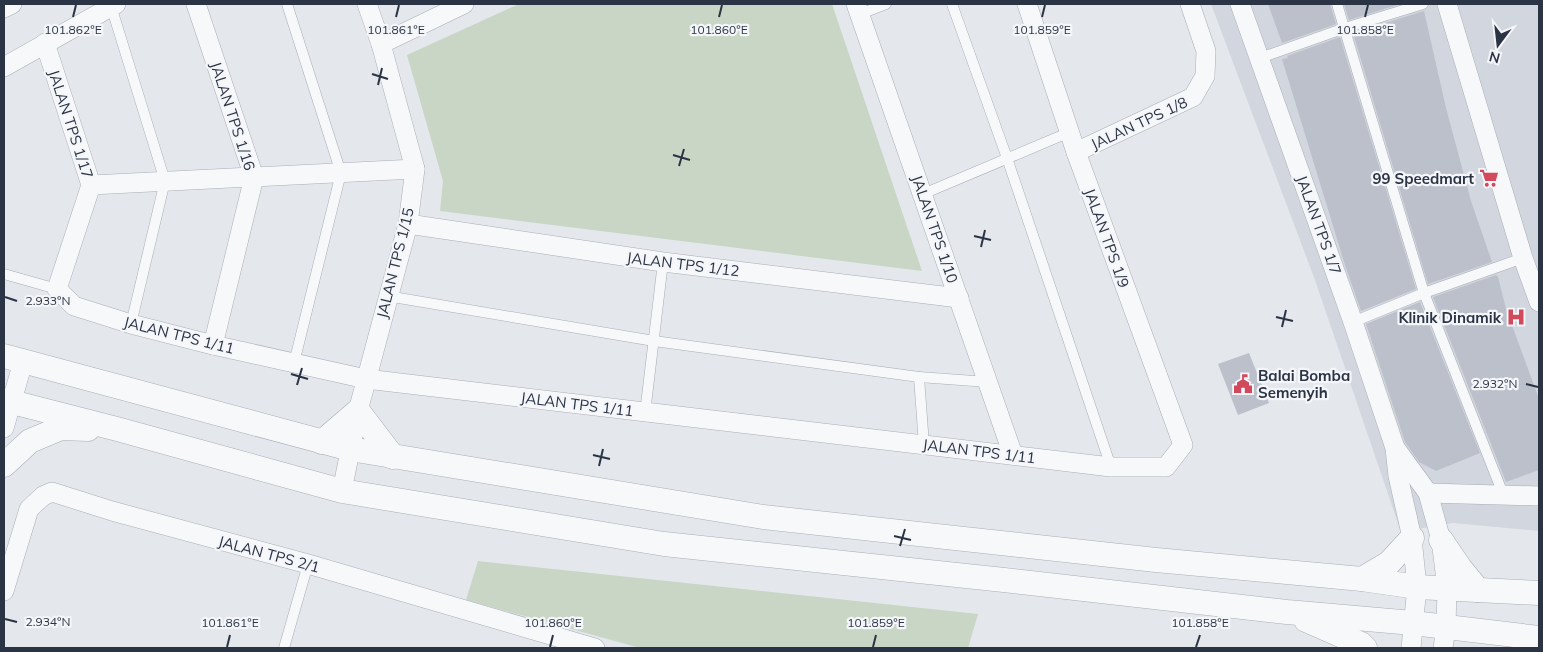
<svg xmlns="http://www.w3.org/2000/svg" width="1543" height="652" viewBox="0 0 1543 652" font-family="Mulish,sans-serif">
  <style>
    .built { fill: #d2d6de }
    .green { fill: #c9d6c5 }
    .building { fill: #bbc0ca }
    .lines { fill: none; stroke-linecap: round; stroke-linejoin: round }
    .service-casing { stroke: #a9aeb7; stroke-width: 11 }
    .minor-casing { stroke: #a9aeb7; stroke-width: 20 }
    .tertiary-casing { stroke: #a9aeb7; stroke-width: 25 }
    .service { stroke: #f7f8fa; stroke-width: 10 }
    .minor { stroke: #f7f8fa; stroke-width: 19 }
    .tertiary { stroke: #f7f8fa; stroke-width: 24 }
    .ticks { fill: none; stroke: #2b3445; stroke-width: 2 }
    .labels { text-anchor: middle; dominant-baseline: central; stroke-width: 4.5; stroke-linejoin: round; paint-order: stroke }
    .street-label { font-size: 15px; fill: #2b3445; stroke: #f4f6f9 }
    .poi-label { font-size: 15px; font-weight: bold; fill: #2b3445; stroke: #f4f6f9; text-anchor: end }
    .ticks-label { font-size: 12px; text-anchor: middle; fill: #2b3445; stroke: #f4f6f9; stroke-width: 4.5; stroke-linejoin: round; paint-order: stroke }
  </style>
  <rect width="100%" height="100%" fill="#e4e7ec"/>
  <path class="built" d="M 1211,4 L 1539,4 L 1539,531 L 1453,523 L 1401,532 L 1315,280 Z"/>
  <g class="green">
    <path d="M 519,4 L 832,4 L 922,271 L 440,211 L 443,181 L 407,55 Z"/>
    <path d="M 478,561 L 978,614 L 968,648 L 640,648 L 466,600 Z"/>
  </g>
  <g class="building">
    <path d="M 1268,4 L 1330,4 L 1336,24 L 1282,43 Z"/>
    <path d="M 1344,4 L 1400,4 L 1349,20 Z"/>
    <path d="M 1424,11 L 1446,108 L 1471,201 L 1492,262 L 1428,284 L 1353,33 Z"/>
    <path d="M 1340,37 L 1416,289 L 1361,311 L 1345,265 L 1282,59 L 1288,58 L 1287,56 Z"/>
    <path d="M 1496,275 L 1498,277 L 1506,309 L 1539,399 L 1539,470 L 1506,482 L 1433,297 Z"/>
    <path d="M 1420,302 L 1480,453 L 1436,471 L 1419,462 L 1405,442 L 1366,324 Z"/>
    <path d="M 1249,353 L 1269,403 L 1238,415 L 1218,364 Z"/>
  </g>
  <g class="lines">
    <g class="service-casing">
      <g id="service">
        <path d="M 287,4 L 341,173 L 294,363"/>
        <path d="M 952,4 L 1007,158 L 1111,467"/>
        <path d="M 1337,4 L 1424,293 L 1503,494"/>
        <path d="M 111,6 L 165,181 L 131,324"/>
        <path d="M 860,14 L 886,4"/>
        <path d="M 1260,58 L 1345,28 L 1423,4"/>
        <path d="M 923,194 L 1070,132"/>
        <path d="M 4,274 L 57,289"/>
        <path d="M 387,296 L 654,341 L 919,377 L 924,445"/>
        <path d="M 1353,322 L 1424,293 L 1523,258"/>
        <path d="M 919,377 L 988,382"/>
        <path d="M 645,413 L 663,262"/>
        <path d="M 284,648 L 308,564"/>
      </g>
    </g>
    <g class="minor-casing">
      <g id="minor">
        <path d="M 196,4 L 254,177 L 213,345"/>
        <path d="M 856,4 L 1013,455"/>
        <path d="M 1240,4 L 1353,322 L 1395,448 L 1398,476 L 1412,538 L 1417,587 L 1411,648"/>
        <path d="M 1447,4 L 1523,258 L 1539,302"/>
        <path d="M 4,8 L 12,4"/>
        <path d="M 45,43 L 91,185 L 57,289 L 74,306 L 131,324 L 213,345 L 366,379 L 1111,467 L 1166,467 L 1183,445 L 1076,152 L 1027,4"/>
        <path d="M 381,44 L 464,4"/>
        <path d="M 4,67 L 116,4"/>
        <path d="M 1076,152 L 1193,97 L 1205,76 L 1206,51 L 1190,4"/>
        <path d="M 91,185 L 415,169"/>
        <path d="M 408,224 L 663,262 L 959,298"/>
        <path d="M 4,428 L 23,362"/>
        <path d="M 1396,449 L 1428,493 L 1441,540 L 1447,588 L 1446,627 L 1443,648"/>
        <path d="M 342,491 L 358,411 L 408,224 L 415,169 L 381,44 L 367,4"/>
        <path d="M 1428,493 L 1539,496"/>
        <path d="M 4,591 L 29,509 L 43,496 L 52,492 L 112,511 L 308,564 L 595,648"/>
      </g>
    </g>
    <g class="tertiary-casing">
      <g id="tertiary">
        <path d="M 4,356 L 350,449 L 763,517 L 1156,560 L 1362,579 L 1417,587 L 1539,593"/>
        <path d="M 4,400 L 117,429 L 342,491 L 664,544 L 1004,580 L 1287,612 L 1413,623 L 1539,638"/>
        <path d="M 322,442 L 358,411 L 393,457"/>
        <path d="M 4,465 L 30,441 L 61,428 L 88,429"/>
        <path d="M 1441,540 L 1460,568 L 1478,590"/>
        <path d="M 1362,579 L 1389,563 L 1412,538"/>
        <path d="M 1306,620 L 1361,644 L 1365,648"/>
      </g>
    </g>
    <use href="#service" class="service"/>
    <use href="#minor" class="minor"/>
    <use href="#tertiary" class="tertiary"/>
  </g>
  <path class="ticks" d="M 73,17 L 76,5M 396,17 L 399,5M 719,17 L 722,5M 1042,17 L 1045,5M 1365,17 L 1368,5M 372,74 L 388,79M 378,85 L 382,68M 673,155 L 690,160M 679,166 L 684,149M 974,236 L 991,240M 981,247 L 985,230M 5,297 L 17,301M 1276,317 L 1293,321M 1282,327 L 1286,310M 291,374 L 308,379M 1526,384 L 1538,387M 297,385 L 302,368M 593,455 L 610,459M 599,466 L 603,449M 894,536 L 911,540M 900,546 L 905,529M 5,619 L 17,622M 227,647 L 230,635M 550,647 L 553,635M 873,647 L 876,635M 1196,647 L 1200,635"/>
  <defs>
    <g id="supermarket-bare" transform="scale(1.5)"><path d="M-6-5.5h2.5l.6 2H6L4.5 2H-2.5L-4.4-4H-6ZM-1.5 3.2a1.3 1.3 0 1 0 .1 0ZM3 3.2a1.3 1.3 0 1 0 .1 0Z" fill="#d1495b" stroke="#f4f6f9" stroke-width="2.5" paint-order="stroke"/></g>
    <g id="hospital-bare" transform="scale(1.5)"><path d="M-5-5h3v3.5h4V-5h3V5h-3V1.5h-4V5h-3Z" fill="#d1495b" stroke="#f4f6f9" stroke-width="2.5" paint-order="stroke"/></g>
    <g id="civic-bare" transform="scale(1.5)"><path d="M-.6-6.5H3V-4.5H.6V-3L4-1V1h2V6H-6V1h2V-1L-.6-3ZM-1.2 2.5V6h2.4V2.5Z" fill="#d1495b" stroke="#f4f6f9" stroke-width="2.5" paint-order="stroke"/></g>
  </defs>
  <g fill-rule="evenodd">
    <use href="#supermarket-bare" x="1489" y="178"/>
    <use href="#hospital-bare" x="1516" y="317"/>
    <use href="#civic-bare" x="1243" y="384"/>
  </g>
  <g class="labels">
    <g class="street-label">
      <text transform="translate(233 116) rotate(72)">JALAN TPS 1/16</text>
      <text transform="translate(1139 123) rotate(-25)">JALAN TPS 1/8</text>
      <text transform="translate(71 124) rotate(72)">JALAN TPS 1/17</text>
      <text transform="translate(1319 225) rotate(70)">JALAN TPS 1/7</text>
      <text transform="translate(935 229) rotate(71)">JALAN TPS 1/10</text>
      <text transform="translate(1107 238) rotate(70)">JALAN TPS 1/9</text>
      <text transform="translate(395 263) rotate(-76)">JALAN TPS 1/15</text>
      <text transform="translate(683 264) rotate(7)">JALAN TPS 1/12</text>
      <text transform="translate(179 335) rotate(14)">JALAN TPS 1/11</text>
      <text transform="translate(577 404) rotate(7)">JALAN TPS 1/11</text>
      <text transform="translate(979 451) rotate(7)">JALAN TPS 1/11</text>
      <text transform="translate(269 554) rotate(15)">JALAN TPS 2/1</text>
    </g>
    <g class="poi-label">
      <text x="1474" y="178">99 Speedmart</text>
      <text x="1501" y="317">Klinik Dinamik</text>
      <text x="1258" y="375" text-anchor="start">Balai Bomba<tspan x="1258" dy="17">Semenyih</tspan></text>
    </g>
  </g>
  <g class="ticks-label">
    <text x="73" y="34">101.862°E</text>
    <text x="396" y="34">101.861°E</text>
    <text x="719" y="34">101.860°E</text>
    <text x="1042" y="34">101.859°E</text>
    <text x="1365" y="34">101.858°E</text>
    <text x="48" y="305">2.933°N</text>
    <text x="1495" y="388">2.932°N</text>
    <text x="48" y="626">2.934°N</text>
    <text x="230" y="627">101.861°E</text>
    <text x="553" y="627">101.860°E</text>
    <text x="876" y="627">101.859°E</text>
    <text x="1200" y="627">101.858°E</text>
  </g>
  <rect width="1543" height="652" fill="none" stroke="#2b3445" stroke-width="10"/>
  <g transform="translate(1498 45) rotate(195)" stroke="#f4f6f9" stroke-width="4" paint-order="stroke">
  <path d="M0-4L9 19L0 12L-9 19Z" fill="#2b3445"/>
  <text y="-8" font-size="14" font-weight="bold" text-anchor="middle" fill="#2b3445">N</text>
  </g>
</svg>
